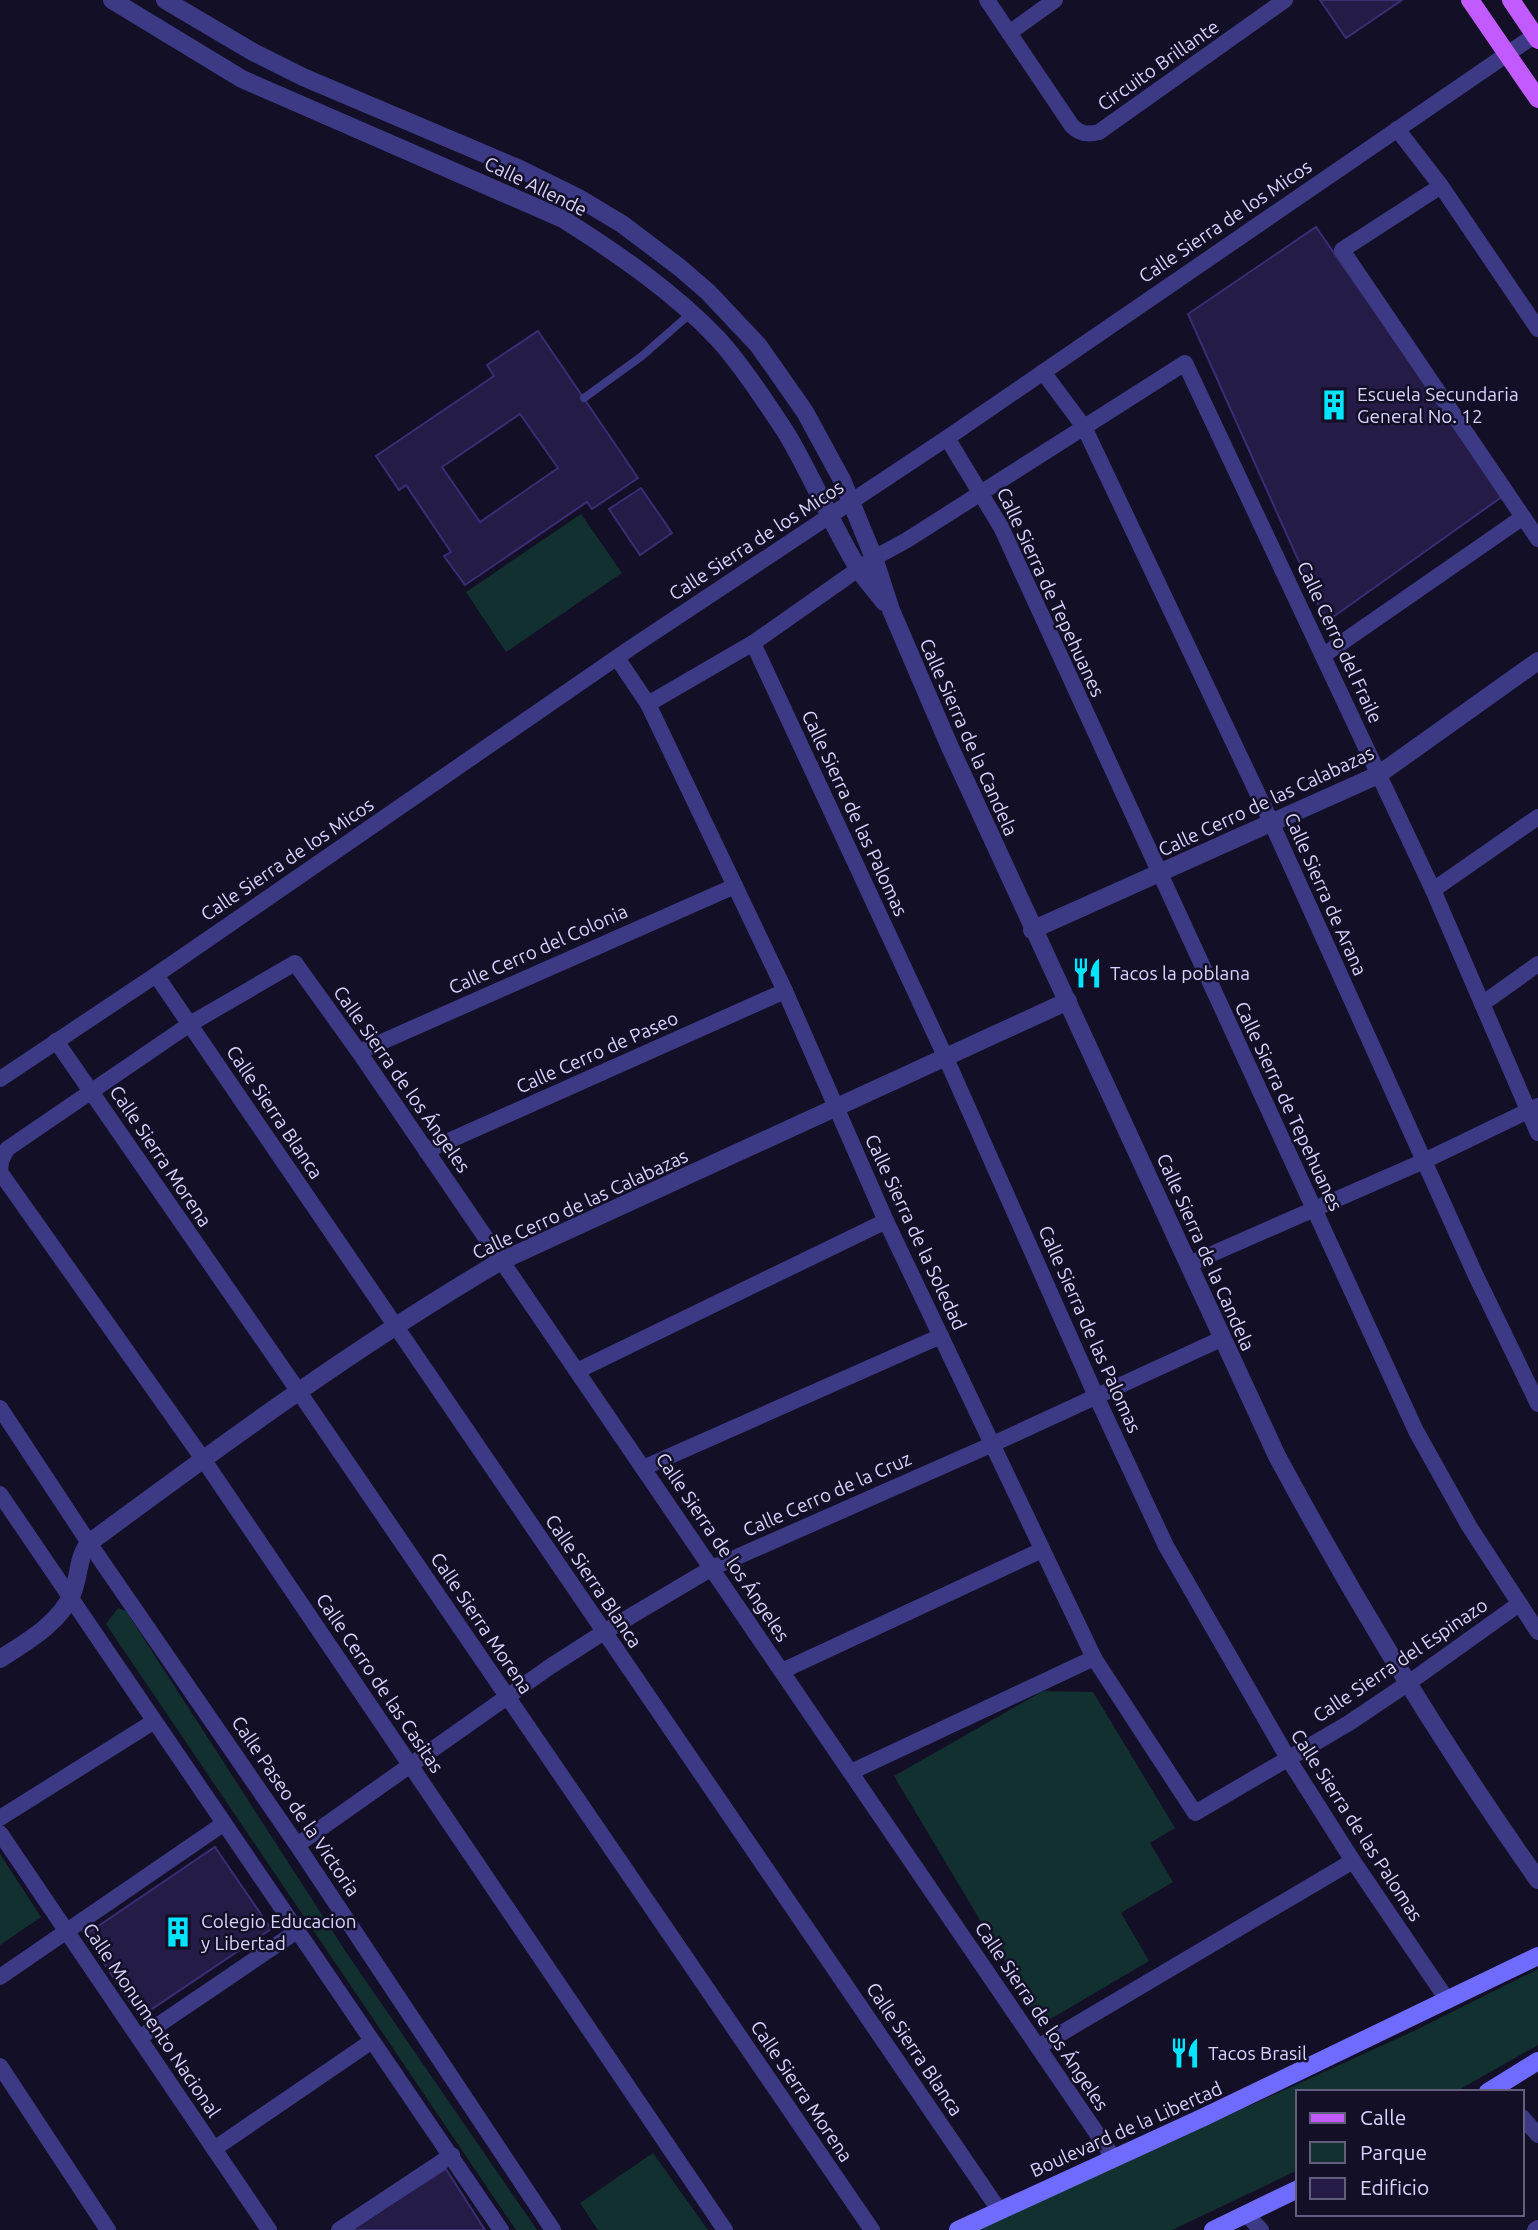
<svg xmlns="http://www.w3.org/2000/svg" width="1538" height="2230" viewBox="0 0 1538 2230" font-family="Ubuntu,sans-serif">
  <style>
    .green { fill: #12302f }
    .building { fill: #241b47; stroke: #3b2d73; stroke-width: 2; fill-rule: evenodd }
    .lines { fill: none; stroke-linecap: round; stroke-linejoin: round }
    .service { stroke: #3d3a85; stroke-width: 8 }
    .minor { stroke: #3d3a85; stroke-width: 16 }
    .tertiary { stroke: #3d3a85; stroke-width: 18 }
    .secondary { stroke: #6f6bff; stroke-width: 18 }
    .primary { stroke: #c25bff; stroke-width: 18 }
    .labels { text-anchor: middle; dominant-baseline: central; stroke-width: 5; stroke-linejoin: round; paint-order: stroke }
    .street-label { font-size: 19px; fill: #d9d4ff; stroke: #130f26 }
    .poi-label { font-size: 19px; fill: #d9d4ff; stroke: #130f26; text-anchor: start }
  </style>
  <rect width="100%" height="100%" fill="#130f26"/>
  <g class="green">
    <path d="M 581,514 L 622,573 L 506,652 L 466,592 Z"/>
    <path d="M 118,1608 L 126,1611 L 346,1952 L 537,2230 L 516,2230 L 106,1624 Z"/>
    <path d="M 1043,1691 L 1093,1692 L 1175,1828 L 1150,1843 L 1173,1882 L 1121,1913 L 1149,1961 L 1042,2024 L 894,1776 Z"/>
    <path d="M 0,1854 L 41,1917 L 0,1945 Z"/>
    <path d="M 1538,1969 L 1538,2045 L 1455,2092 L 1298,2092 L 1298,2170 L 1172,2230 L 977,2230 L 1416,2030 Z"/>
    <path d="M 653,2153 L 708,2230 L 598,2230 L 580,2203 Z"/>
  </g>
  <g class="building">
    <path d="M 1320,0 L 1402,0 L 1346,38 Z"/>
    <path d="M 1316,227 L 1503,496 L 1326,622 L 1188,314 Z"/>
    <path d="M 538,331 L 638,478 L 592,509 L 587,502 L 465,585 L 444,556 L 451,552 L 406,485 L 399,490 L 376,456 L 494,376 L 487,365 ZM 520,414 L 558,468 L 480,522 L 442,467 Z"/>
    <path d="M 641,488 L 672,533 L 640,555 L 609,509 Z"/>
    <path d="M 215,1847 L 271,1929 L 140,2017 L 85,1935 Z"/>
    <path d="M 446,2169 L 485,2230 L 350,2230 Z"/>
  </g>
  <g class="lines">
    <path class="service" d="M 584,398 L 642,356 L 691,313"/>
    <g class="minor">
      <path d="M 987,0 L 1072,126 C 1080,134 1088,135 1099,132 L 1285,0"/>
      <path d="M 1009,33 L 1055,0"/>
      <path d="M 1397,129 L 1441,186 L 1538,329"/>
      <path d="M 1441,186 L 1342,250 L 1538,539"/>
      <path d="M 1043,372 L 1084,427 L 1272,824 L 1476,1276 L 1538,1404"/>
      <path d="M 947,438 L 1001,527 L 1416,1431 L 1469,1526 L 1538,1632"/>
      <path d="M 753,643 L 945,1056 L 1096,1396 L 1166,1546 L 1289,1760 L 1353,1861 L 1448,2001"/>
      <path d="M 1324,655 L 1523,517"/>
      <path d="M 617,658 L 648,704 L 735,886 L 785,991 L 886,1221 L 1094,1658 L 1195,1813 L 1349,1723 L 1407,1684 L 1519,1604"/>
      <path d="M 648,704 L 753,643 L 874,558 L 907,540 L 1185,363 L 1433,890 L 1538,1133"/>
      <path d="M 1433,890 L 1538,817"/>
      <path d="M 156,975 L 999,2210"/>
      <path d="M 1482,1004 L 1538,964"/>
      <path d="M 56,1041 L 299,1392 L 872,2230"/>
      <path d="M 359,1052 L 735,886"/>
      <path d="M 0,1079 L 156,975 L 632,647 L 947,438 L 1538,33"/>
      <path d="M 426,1151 L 785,991"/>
      <path d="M 1189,1264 L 1424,1161 L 1538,1106"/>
      <path d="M 577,1371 L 886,1221"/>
      <path d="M 0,1408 L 89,1543 L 297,1845 L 553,2230"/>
      <path d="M 643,1468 L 941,1336"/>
      <path d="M 0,1494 L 501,2230"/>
      <path d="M 782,1671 L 1042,1550"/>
      <path d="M 851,1772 L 1094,1658"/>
      <path d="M 0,1818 L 153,1722"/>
      <path d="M 0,1833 L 269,2230"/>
      <path d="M 297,1845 L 551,1666 L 604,1632 L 712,1568 L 993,1444 L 1221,1339"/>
      <path d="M 0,1977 L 223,1824"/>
      <path d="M 139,2038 L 297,1931"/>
      <path d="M 1038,2047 L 1353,1861"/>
      <path d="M 0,2066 L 108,2230"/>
      <path d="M 1522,2117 L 1538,2135"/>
      <path d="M 214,2149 L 372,2041"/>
      <path d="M 1247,2215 L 1261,2230"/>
      <path d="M 339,2230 L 452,2155"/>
      <path d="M 725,2230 L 203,1459 L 0,1172 L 1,1161 L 7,1149 L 190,1024 L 295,963 L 359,1052 L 1113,2157"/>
      <path d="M 1535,2230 L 1538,2228"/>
    </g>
    <g class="tertiary">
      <path d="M 112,0 L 242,79 L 563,219 C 618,254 674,292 719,340 C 743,367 765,401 785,431 C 812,475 831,524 858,568 C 865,580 876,591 884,602"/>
      <path d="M 165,0 L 253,52 L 303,77 L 520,169 L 577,197 L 622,224 L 679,267 L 708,292 L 758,345 L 805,412 L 842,480 L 874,558 L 891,610 L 949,745 L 1277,1456 C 1356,1603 1442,1744 1538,1880"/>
      <path d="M 1032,930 L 1378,775 L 1538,661"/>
      <path d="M 0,1659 C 26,1642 59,1624 72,1594 C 80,1576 77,1558 89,1543 C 223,1444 358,1345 501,1261 L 1068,1001"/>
    </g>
    <g class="secondary">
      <path d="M 1488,2092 L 1538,2061"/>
      <path d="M 958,2230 L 1204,2117 L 1538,1956"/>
      <path d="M 1213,2230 L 1298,2189"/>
    </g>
    <g class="primary">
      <path d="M 1470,0 L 1538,99"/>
      <path d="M 1511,0 L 1538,40"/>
    </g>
  </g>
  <defs>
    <g id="building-bare" transform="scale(2.415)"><path d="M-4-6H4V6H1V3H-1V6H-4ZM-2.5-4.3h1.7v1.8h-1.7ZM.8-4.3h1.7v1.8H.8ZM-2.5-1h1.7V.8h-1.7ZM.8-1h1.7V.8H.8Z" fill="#00e5ff" stroke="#130f26" stroke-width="2.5" paint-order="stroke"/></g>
    <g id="restaurant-bare" transform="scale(2.415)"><path d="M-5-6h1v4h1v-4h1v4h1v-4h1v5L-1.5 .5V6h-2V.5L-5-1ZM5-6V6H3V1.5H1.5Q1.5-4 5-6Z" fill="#00e5ff" stroke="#130f26" stroke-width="2.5" paint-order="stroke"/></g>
  </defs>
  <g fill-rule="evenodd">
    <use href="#building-bare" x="1334" y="405"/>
    <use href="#restaurant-bare" x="1087" y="973"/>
    <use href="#building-bare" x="178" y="1932"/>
    <use href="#restaurant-bare" x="1185" y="2053"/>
  </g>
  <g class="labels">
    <g class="street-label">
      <text transform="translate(1158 65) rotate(-35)">Circuito Brillante</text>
      <text transform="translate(536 186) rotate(26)">Calle Allende</text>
      <text transform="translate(1225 221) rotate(-34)">Calle Sierra de los Micos</text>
      <text transform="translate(756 540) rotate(-33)">Calle Sierra de los Micos</text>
      <text transform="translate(1051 592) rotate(65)">Calle Sierra de Tepehuanes</text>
      <text transform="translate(1340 642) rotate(65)">Calle Cerro del Fraile</text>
      <text transform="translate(969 737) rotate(66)">Calle Sierra de la Candela</text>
      <text transform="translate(1266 801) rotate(-25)">Calle Cerro de las Calabazas</text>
      <text transform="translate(855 813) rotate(65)">Calle Sierra de las Palomas</text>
      <text transform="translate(287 859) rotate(-34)">Calle Sierra de los Micos</text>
      <text transform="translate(1326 894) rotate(66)">Calle Sierra de Arana</text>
      <text transform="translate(538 949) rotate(-24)">Calle Cerro del Colonia</text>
      <text transform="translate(597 1052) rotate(-24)">Calle Cerro de Paseo</text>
      <text transform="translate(402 1079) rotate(55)">Calle Sierra de los Ángeles</text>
      <text transform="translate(1289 1106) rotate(65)">Calle Sierra de Tepehuanes</text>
      <text transform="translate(275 1112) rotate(56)">Calle Sierra Blanca</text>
      <text transform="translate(161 1156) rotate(56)">Calle Sierra Morena</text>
      <text transform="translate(580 1204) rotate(-25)">Calle Cerro de las Calabazas</text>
      <text transform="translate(916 1232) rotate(65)">Calle Sierra de la Soledad</text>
      <text transform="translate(1206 1252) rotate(66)">Calle Sierra de la Candela</text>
      <text transform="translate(1090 1329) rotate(66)">Calle Sierra de las Palomas</text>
      <text transform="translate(827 1494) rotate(-24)">Calle Cerro de la Cruz</text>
      <text transform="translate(723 1547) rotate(56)">Calle Sierra de los Ángeles</text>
      <text transform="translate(594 1581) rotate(56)">Calle Sierra Blanca</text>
      <text transform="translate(482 1623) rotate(56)">Calle Sierra Morena</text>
      <text transform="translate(1400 1660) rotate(-34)">Calle Sierra del Espinazo</text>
      <text transform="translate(380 1683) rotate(56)">Calle Cerro de las Casitas</text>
      <text transform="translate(296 1806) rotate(56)">Calle Paseo de la Victoria</text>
      <text transform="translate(1357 1825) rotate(57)">Calle Sierra de las Palomas</text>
      <text transform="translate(1042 2016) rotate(56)">Calle Sierra de los Ángeles</text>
      <text transform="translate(152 2020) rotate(56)">Calle Monumento Nacional</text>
      <text transform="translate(915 2049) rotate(56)">Calle Sierra Blanca</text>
      <text transform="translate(802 2091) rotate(56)">Calle Sierra Morena</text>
      <text transform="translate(1126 2129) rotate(-24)">Boulevard de la Libertad</text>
    </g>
    <g class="poi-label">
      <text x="1357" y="394">Escuela Secundaria<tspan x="1357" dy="22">General No. 12</tspan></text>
      <text x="1110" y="973">Tacos la poblana</text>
      <text x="201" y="1921">Colegio Educacion<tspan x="201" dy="22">y Libertad</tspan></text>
      <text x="1208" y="2053">Tacos Brasil</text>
    </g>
  </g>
  <rect x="1296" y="2090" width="228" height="126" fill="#130f26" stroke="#625e7d" stroke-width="2"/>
  <rect x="1310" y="2113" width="35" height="10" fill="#c25bff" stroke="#625e7d" stroke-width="2"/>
  <text x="1360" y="2125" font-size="21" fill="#d9d4ff">Calle</text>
  <rect x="1310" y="2142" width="35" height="21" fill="#12302f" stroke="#625e7d" stroke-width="2"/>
  <text x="1360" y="2160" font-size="21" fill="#d9d4ff">Parque</text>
  <rect x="1310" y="2178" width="35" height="21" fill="#241b47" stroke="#625e7d" stroke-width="2"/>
  <text x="1360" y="2195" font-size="21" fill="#d9d4ff">Edificio</text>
</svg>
